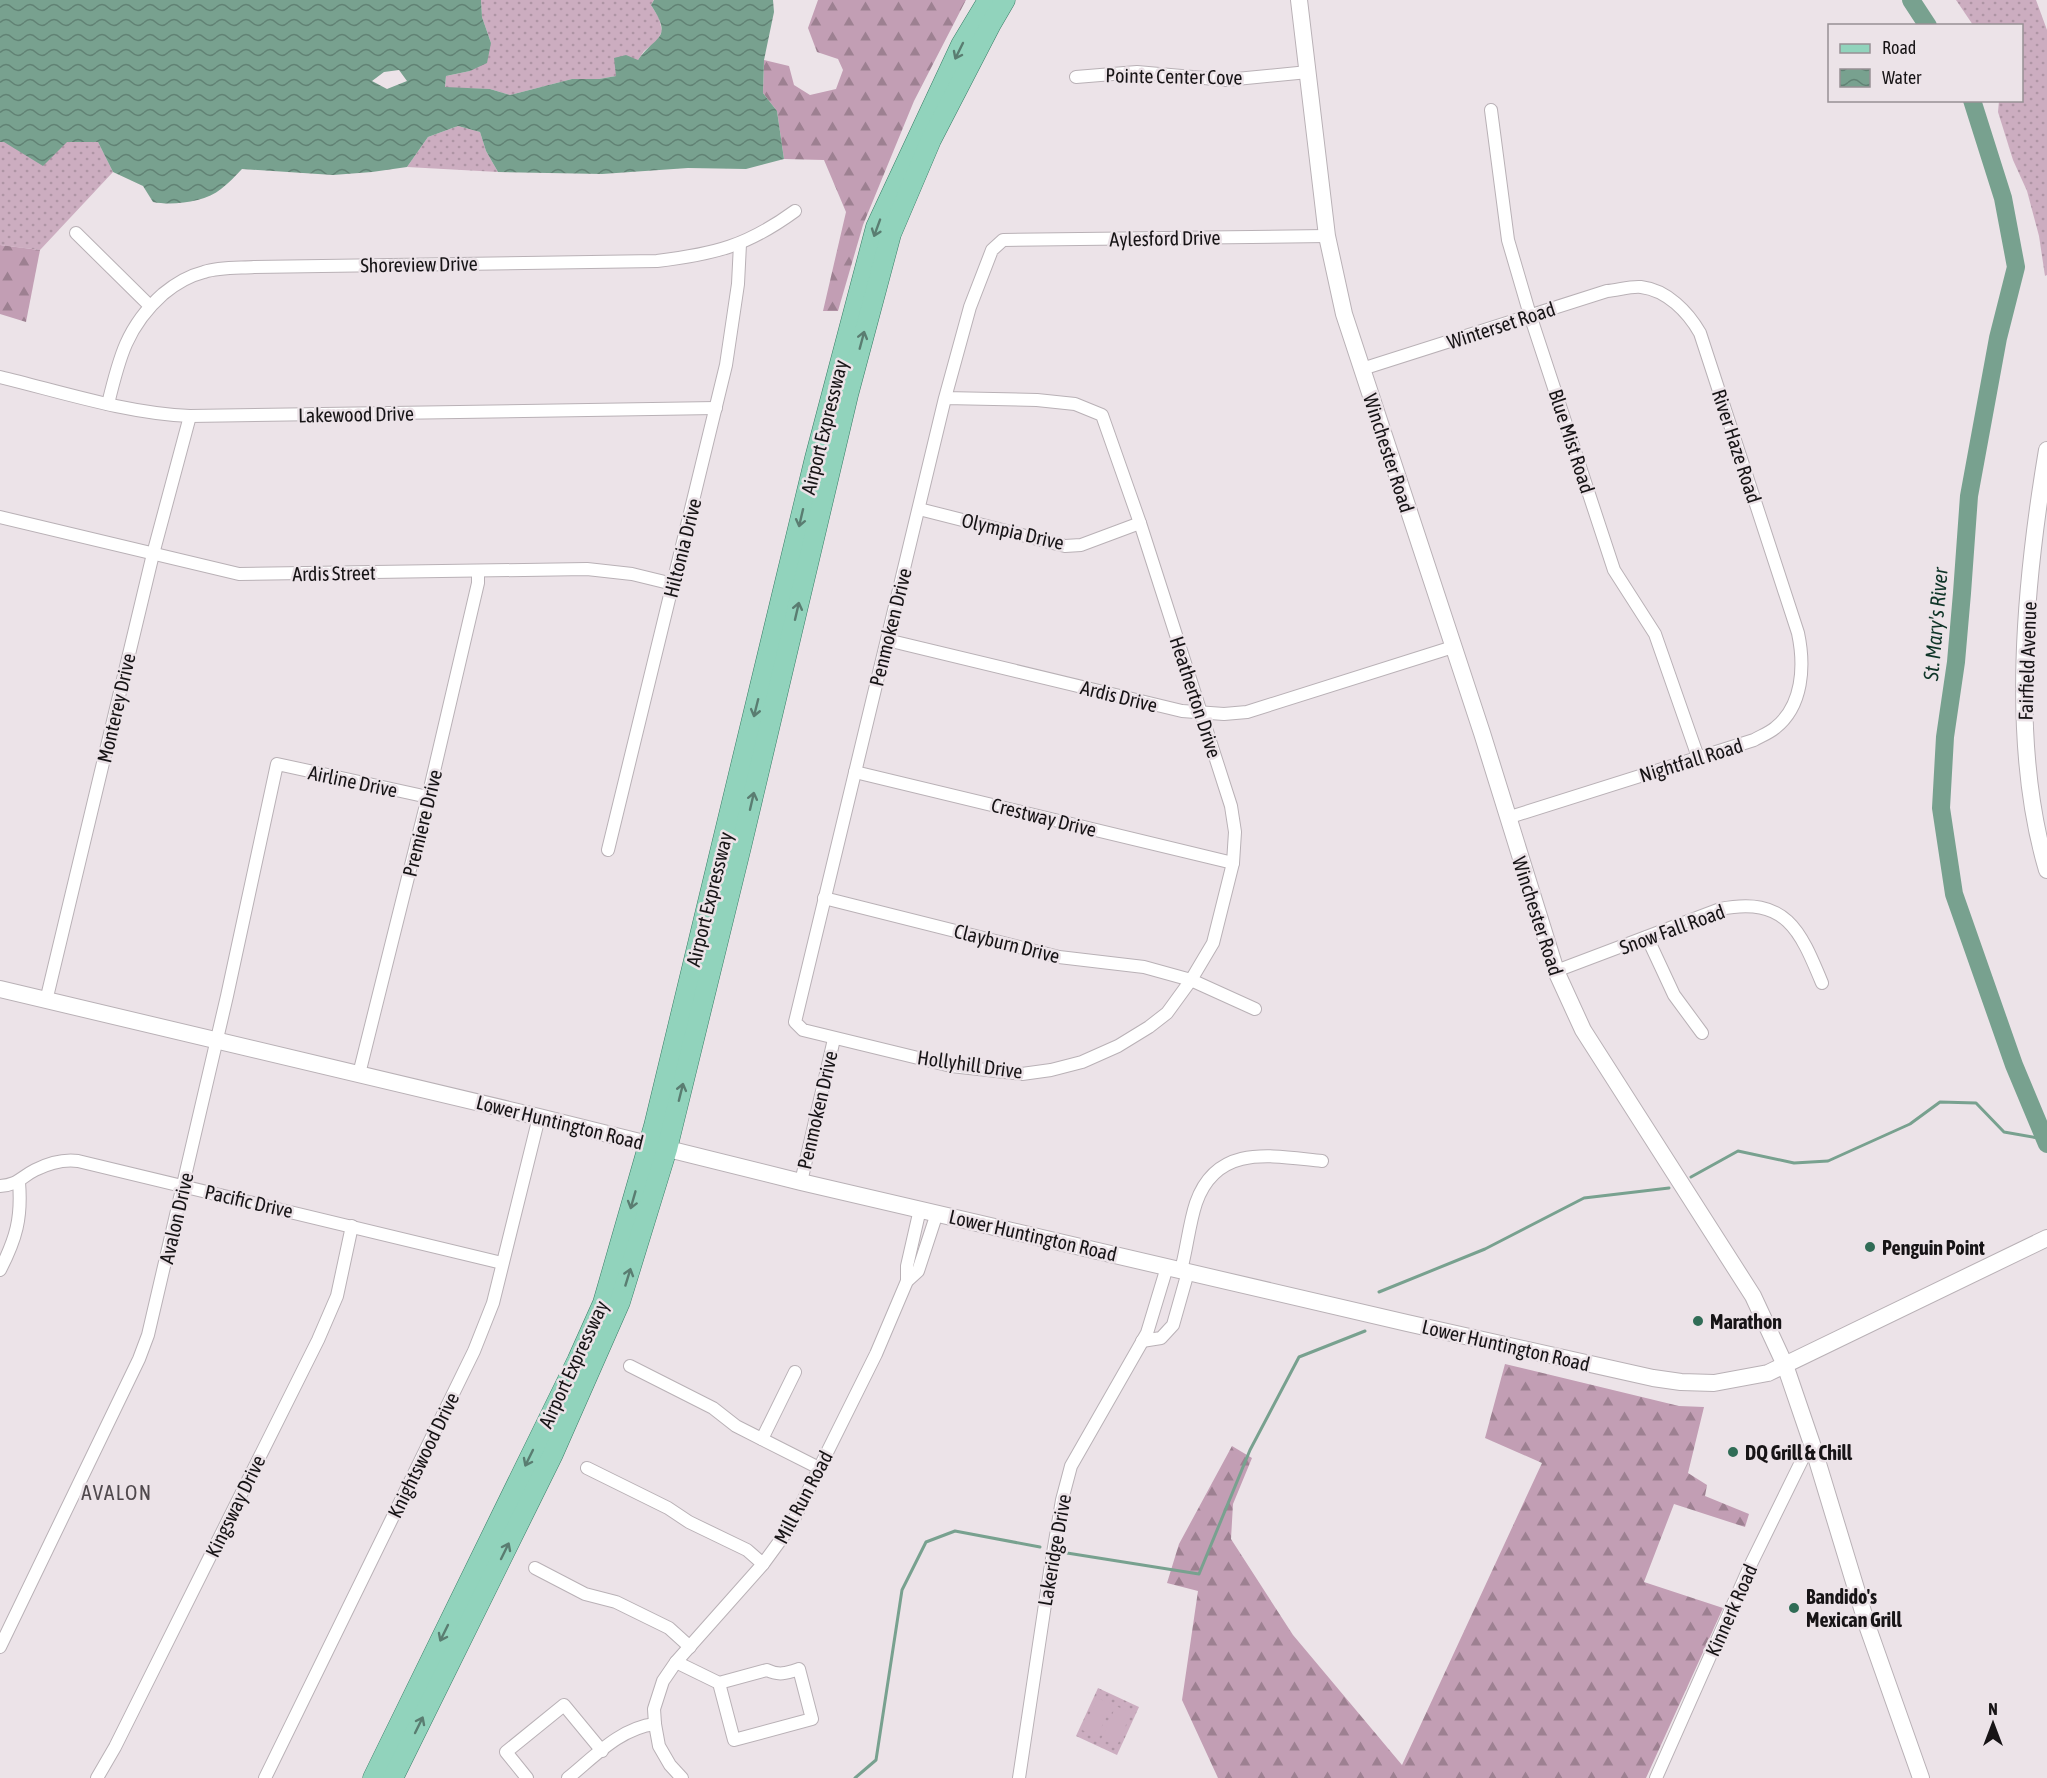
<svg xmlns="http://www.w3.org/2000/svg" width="2047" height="1778" viewBox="0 0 2047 1778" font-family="'Asap Condensed',sans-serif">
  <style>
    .grass { fill: url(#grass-dots) }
    .forest { fill: url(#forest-firs) }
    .pitch { fill: #ccadc0 }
    .water { fill: url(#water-waves); fill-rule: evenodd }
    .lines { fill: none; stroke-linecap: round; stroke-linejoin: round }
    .stream { stroke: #78a18f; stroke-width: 3 }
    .river { stroke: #78a18f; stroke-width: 18 }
    .street-casing { stroke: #b9b1b6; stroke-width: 14 }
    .secondary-casing { stroke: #b9b1b6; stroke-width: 18 }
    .primary-casing { stroke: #367d65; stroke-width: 21 }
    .street { stroke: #fff; stroke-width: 12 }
    .secondary { stroke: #fff; stroke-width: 16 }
    .primary { stroke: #91d3bc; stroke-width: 20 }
    .oneway { stroke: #5a7d71 }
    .poi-dot { fill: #306c56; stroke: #ece3e8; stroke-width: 2 }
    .labels { text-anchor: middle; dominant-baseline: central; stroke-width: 5; stroke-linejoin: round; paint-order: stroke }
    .street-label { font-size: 20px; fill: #171416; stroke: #ece3e8 }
    .poi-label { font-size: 20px; font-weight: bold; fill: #171416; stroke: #ece3e8; text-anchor: start }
    .water-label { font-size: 21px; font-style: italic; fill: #0f3528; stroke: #ece3e8 }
    .neighbourhood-label { font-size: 21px; letter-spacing: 1.5px; fill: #50494d; stroke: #ece3e8 }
  </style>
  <defs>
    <pattern id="grass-dots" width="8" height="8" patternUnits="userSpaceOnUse" patternTransform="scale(1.5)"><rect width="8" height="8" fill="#ccadc0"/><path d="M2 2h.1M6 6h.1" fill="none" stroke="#ae94a4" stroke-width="1.8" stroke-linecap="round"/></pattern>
    <pattern id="forest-firs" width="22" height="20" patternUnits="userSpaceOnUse" patternTransform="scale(1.5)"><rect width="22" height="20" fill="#c29eb4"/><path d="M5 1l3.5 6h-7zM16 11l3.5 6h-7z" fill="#9d8091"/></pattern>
    <pattern id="water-waves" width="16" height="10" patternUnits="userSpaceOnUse" patternTransform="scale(1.5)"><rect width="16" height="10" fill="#78a18f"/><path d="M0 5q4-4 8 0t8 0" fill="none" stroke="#618274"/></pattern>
  </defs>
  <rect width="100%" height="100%" fill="#ece3e8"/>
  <g class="grass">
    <path d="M 481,0 L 654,0 L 651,5 L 659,18 L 662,31 L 657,41 L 644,51 L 638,60 L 616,76 L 599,79 L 572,79 L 510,95 L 490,89 L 445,88 L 446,76 L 470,71 L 491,43 L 482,17 Z"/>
    <path d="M 1956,0 L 2036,0 L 2047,30 L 2047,275 L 2045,276 L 2039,236 L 2027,191 L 2013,160 L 1998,112 L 1999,101 L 2022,100 L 2022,26 L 1973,25 Z"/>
    <path d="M 458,126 L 480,132 L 486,151 L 498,172 L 407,167 L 428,137 Z"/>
    <path d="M 0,142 L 98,142 L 113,172 L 40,250 L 0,245 Z"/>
    <path d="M 1098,1688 L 1139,1707 L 1117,1755 L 1076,1736 Z"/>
  </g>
  <g class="forest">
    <path d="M 818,0 L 966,0 L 914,101 L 863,225 L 838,311 L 823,311 L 846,212 L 824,160 L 784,159 L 777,111 L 763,93 L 764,60 L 789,66 L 794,85 L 810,95 L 836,89 L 843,70 L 838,59 L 817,52 L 808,28 Z"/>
    <path d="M 0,245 L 40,250 L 26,322 L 0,314 Z"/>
    <path d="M 1505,1364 L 1679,1406 L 1704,1407 L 1688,1473 L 1707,1485 L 1705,1496 L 1749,1514 L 1745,1527 L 1674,1504 L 1644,1582 L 1723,1608 L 1646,1778 L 1218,1778 L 1182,1700 L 1198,1591 L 1167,1583 L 1179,1544 L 1232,1446 L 1252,1458 L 1233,1504 L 1231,1539 L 1293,1635 L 1402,1765 L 1542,1463 L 1485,1438 Z"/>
  </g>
  <g class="pitch">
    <path d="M 1097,1698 L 1112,1704 L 1097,1737 L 1082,1730 Z"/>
    <path d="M 1116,1706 L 1131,1713 L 1117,1746 L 1101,1739 Z"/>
  </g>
  <path class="water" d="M 0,0 L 481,0 L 482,17 L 491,43 L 487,63 L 470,71 L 446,76 L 445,87 L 490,89 L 510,95 L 572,79 L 599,79 L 616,76 L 614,58 L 626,55 L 638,60 C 655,35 674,40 651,5 L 654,0 L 773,0 L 774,12 L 764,60 L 763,93 L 777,111 L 784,159 L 746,169 L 688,168 L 602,174 L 498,172 L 486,151 L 480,132 L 458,126 L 428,137 L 407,167 L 372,172 L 333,175 L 242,169 C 235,176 229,183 221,189 C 205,202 173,206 153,202 L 143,186 L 113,172 L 98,142 L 67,142 L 43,166 L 4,142 L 0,142 ZM 399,70 L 407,81 L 387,89 L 372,81 L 384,72 Z"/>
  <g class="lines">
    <g class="stream">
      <path d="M 1691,1177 L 1738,1151 L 1794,1163 L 1828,1161 L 1910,1124 L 1940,1102 L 1976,1103 L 2004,1132 L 2044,1139"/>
      <path d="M 1379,1292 L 1485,1249 L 1584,1198 L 1669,1188"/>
      <path d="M 1067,1553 L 1199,1574 L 1250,1450 L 1299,1357 L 1365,1331"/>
      <path d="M 855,1778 L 876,1760 L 902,1590 L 926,1542 L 955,1531 L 1040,1547"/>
    </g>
    <g class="river">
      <path d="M 1911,0 L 1928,26"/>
      <path d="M 1972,100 L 2003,198 L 2016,267 L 1998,338 L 1969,496 L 1962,593 L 1956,662 L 1945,737 L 1941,808 L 1954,894 L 2014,1065 L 2047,1144"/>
    </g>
    <g class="street-casing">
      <g id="street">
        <path d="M 1076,77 L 1137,72 L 1226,80 L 1308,72"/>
        <path d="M 1491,110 L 1508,240 L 1530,315 L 1614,570 L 1655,634 L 1698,757"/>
        <path d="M 76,233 L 150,306"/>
        <path d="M 1362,369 L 1607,291 C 1618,290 1631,286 1641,287 C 1667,290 1688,312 1700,333 L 1798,633 C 1805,666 1803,706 1775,728 C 1769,733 1761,736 1754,740 L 1507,818"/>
        <path d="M 0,377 C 62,392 125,413 190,416 L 716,408"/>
        <path d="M 945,398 L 1037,400 L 1075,404 L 1102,415 L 1140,523 L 1231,806 L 1235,832 L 1233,863 L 1213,943 L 1191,980 L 1167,1013 L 1149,1027 L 1118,1046 L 1082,1062 L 1051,1070 L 1022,1074 L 951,1066 L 803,1030 L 795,1022 L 945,398 L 970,307 L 992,250 L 1003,240 L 1327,236"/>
        <path d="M 108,404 C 119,358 127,326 163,294 C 175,284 188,276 204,272 C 219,267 238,268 254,267 L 657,261 C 715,254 747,246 795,211"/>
        <path d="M 919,509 L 1065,546 L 1081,545 L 1140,523"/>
        <path d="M 0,517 L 239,574 L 587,569 L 632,574 L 673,584"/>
        <path d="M 887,640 L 1182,711 L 1224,714 L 1247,712 L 1453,647"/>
        <path d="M 855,772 L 1233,863"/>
        <path d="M 608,850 L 726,365 L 738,284 L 740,244"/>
        <path d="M 824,898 L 1059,957 L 1144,967 L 1191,980 L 1255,1009"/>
        <path d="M 1647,937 L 1674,995 L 1702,1033"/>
        <path d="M 1556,971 L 1720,909 C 1786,896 1800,930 1822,983"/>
        <path d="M 46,1001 L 153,554 L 190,416"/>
        <path d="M 359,1074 L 428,797 L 478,583 L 478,571"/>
        <path d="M 801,1182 L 834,1039"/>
        <path d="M 0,1186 C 18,1185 21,1177 35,1170 C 49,1163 63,1159 78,1161 L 502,1263"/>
        <path d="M 0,1270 C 16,1239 22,1218 19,1182"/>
        <path d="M 1181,1270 C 1187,1248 1189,1224 1196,1203 C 1217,1143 1272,1156 1322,1161"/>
        <path d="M 907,1281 L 907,1266 L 920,1209"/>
        <path d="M 1142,1341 L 1161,1338 L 1173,1325 L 1188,1272"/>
        <path d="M 630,1366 L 713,1408 L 736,1426 L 819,1468"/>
        <path d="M 762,1439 L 795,1372"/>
        <path d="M 587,1468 L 668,1508 L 689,1522 L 747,1550 L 763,1564"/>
        <path d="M 535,1568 L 585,1594 L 616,1602 L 669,1628 L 690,1647"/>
        <path d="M 0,1647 L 139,1359 L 148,1335 L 227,996 L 277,764 L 428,797"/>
        <path d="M 676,1662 L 719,1683 L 767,1670 C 779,1676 787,1673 799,1669 L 812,1719 L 734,1740 L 719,1683"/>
        <path d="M 97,1778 L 115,1747 L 318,1340 L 337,1296 L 352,1226"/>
        <path d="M 265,1778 L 474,1351 L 493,1303 L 539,1117"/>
        <path d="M 527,1778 L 506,1752 L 564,1705 L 602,1751"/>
        <path d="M 568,1778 C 594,1757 620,1728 655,1724"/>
        <path d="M 682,1778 L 670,1765 L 659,1746 L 655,1724 L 654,1709 L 663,1681 L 676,1662 L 763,1564 L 790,1527 L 876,1354 L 907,1281 L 918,1271 L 937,1213"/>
        <path d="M 1019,1778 L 1050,1571 L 1062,1500 L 1071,1466 L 1147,1333 L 1167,1267"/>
        <path d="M 1656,1778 L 1750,1566 L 1804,1456 L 1813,1447"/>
      </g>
    </g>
    <g class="secondary-casing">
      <g id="secondary">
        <path d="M 1299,0 L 1327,236 L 1344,314 L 1482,733 L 1556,971 L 1583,1030 L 1753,1296 L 1785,1365 L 1813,1447 L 1868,1628 L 1921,1778"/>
        <path d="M 2047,450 C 2025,581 2009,742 2047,870"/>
        <path d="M 0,989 L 539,1117 L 801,1182 L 1407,1323 L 1653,1378 L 1681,1382 L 1714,1383 L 1768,1373 L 2047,1238"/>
      </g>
    </g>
    <g class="primary-casing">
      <g id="primary">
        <path d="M 373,1778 L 577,1361 L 603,1303 L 654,1126 L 815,458 L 876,227 L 961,45 L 988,0"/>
        <path d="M 393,1778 L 553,1454 L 620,1302 L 667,1149 L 741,847 L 848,395 L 891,234 L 931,140 L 991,24 L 1005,0"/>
      </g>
    </g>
    <use href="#street" class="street"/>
    <use href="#secondary" class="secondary"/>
    <use href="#primary" class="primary"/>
  </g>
  <defs><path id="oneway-shaft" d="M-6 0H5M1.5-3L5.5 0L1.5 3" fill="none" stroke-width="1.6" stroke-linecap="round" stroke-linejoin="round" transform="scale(1.5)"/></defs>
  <g class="oneway">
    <use href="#oneway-shaft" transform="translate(959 51) rotate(116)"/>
    <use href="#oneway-shaft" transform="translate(877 228) rotate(110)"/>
    <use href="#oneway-shaft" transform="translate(862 340) rotate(-75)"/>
    <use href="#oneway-shaft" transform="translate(801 518) rotate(103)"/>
    <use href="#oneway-shaft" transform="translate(797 611) rotate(-77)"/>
    <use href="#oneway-shaft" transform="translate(756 708) rotate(104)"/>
    <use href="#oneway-shaft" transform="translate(752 801) rotate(-77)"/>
    <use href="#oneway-shaft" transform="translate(681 1092) rotate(-76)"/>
    <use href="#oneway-shaft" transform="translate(633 1200) rotate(106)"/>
    <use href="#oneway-shaft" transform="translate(628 1277) rotate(-73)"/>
    <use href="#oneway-shaft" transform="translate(529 1458) rotate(116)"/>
    <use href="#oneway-shaft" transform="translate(505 1551) rotate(-64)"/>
    <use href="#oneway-shaft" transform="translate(444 1633) rotate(116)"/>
    <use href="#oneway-shaft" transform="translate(419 1725) rotate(-64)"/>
  </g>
  <g class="poi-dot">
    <circle cx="1870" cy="1247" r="6"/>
    <circle cx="1698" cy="1321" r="6"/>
    <circle cx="1733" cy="1452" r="6"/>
    <circle cx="1794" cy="1608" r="6"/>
  </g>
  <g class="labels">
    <g class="street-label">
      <text transform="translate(1174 76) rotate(1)">Pointe Center Cove</text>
      <text transform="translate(1165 238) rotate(-1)">Aylesford Drive</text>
      <text transform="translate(419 264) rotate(-1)">Shoreview Drive</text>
      <text transform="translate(1501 325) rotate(-18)">Winterset Road</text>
      <text transform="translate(356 414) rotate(-1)">Lakewood Drive</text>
      <text transform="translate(824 427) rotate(-76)">Airport Expressway</text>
      <text transform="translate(1572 441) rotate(72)">Blue Mist Road</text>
      <text transform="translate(1737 446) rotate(72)">River Haze Road</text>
      <text transform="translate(1389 453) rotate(72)">Winchester Road</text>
      <text transform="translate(1013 531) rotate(13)">Olympia Drive</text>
      <text transform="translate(682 548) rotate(-76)">Hiltonia Drive</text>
      <text transform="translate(334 573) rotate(-1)">Ardis Street</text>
      <text transform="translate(890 627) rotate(-76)">Penmoken Drive</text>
      <text transform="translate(2027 661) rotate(-88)">Fairfield Avenue</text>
      <text transform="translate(1119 696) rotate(14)">Ardis Drive</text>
      <text transform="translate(1196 697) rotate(72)">Heatherton Drive</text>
      <text transform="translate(116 708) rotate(-77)">Monterey Drive</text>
      <text transform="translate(1691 760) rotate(-17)">Nightfall Road</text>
      <text transform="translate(353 781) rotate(12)">Airline Drive</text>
      <text transform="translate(1044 817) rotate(14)">Crestway Drive</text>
      <text transform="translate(422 823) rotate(-76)">Premiere Drive</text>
      <text transform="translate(709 899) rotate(-76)">Airport Expressway</text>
      <text transform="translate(1538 916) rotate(72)">Winchester Road</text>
      <text transform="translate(1672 929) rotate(-20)">Snow Fall Road</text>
      <text transform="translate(1007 943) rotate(14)">Clayburn Drive</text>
      <text transform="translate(970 1064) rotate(8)">Hollyhill Drive</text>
      <text transform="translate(817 1110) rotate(-77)">Penmoken Drive</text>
      <text transform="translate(560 1122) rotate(14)">Lower Huntington Road</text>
      <text transform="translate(249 1201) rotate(13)">Pacific Drive</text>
      <text transform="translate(176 1218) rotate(-77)">Avalon Drive</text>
      <text transform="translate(1033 1235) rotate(13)">Lower Huntington Road</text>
      <text transform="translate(1506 1345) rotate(13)">Lower Huntington Road</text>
      <text transform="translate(573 1364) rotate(-65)">Airport Expressway</text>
      <text transform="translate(423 1455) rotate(-64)">Knightswood Drive</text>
      <text transform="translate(803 1497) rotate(-62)">Mill Run Road</text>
      <text transform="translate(235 1506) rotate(-64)">Kingsway Drive</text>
      <text transform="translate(1054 1550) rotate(-80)">Lakeridge Drive</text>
      <text transform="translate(1731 1610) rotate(-66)">Kinnerk Road</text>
    </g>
    <g class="poi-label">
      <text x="1882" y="1247">Penguin Point</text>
      <text x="1710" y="1321">Marathon</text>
      <text x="1745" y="1452">DQ Grill &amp; Chill</text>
      <text x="1806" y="1596">Bandido's<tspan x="1806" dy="23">Mexican Grill</tspan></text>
    </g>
    <g class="water-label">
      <text transform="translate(1935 624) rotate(-85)">St. Mary's River</text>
    </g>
    <g class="neighbourhood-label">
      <text x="117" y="1492">AVALON</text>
    </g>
  </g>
  <rect x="1828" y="24" width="195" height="78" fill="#ece3e8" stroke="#979094" stroke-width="1.5"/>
  <rect x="1840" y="44" width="30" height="9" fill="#91d3bc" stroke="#979094" stroke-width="1.5"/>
  <text x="1882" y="54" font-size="18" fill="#171416">Road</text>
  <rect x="1840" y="69" width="30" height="18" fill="url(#water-waves)" stroke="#979094" stroke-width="1.5"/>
  <text x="1882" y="84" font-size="18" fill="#171416">Water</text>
  <g transform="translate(1993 1724)" stroke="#ece3e8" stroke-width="4.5" paint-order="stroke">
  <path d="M0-4.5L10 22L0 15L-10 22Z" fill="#171416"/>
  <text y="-9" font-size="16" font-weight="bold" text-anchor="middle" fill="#171416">N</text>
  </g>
</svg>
